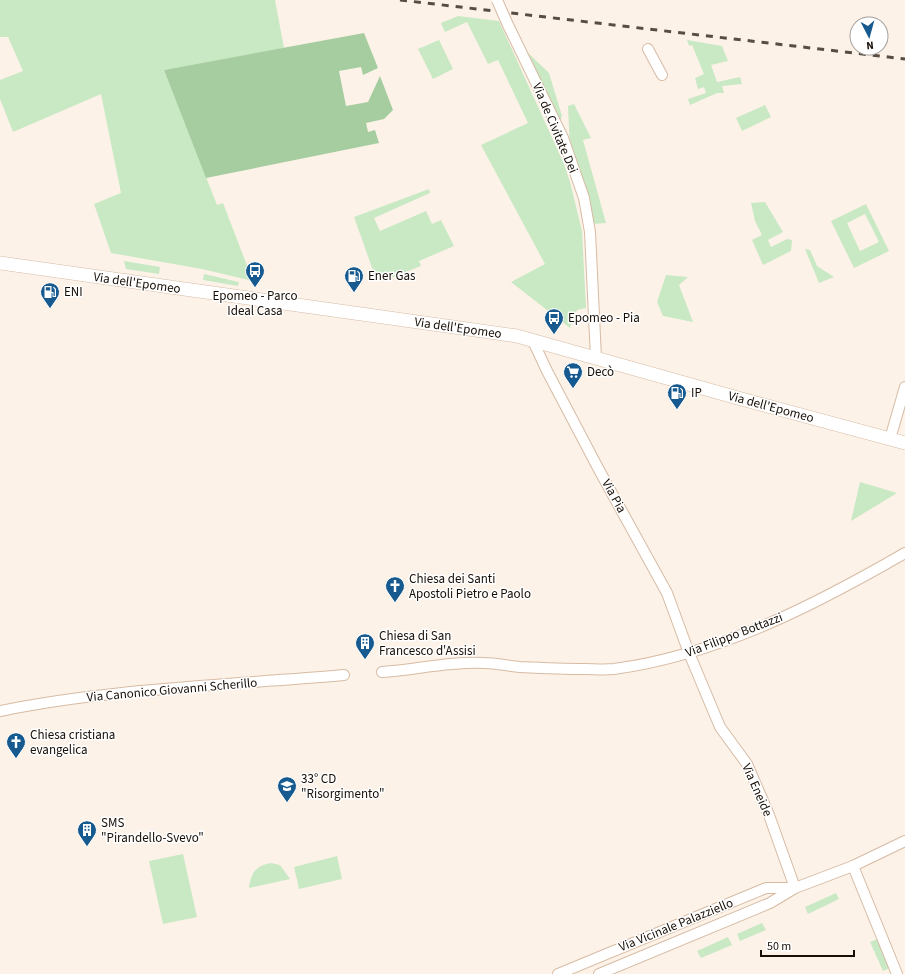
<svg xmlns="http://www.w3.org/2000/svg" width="905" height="974" viewBox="0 0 905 974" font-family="'Source Sans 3',sans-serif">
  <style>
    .green { fill: #c8e9c4; fill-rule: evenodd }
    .forest { fill: #a5cda0 }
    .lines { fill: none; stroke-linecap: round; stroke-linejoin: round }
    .minor-casing { stroke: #d7bba3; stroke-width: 12 }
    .tertiary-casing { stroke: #d7bba3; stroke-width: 14 }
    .minor { stroke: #fff; stroke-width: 10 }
    .tertiary { stroke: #fff; stroke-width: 13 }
    .rail { stroke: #564d44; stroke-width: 3; stroke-dasharray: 7 7; stroke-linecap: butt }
    .minor-bridge-casing { stroke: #d7bba3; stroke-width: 12; stroke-linecap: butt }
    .minor-bridge { stroke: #fff; stroke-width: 10 }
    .labels { text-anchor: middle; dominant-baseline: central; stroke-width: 3; stroke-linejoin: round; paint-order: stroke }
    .street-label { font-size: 13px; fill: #170e06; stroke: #fff }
    .poi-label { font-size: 13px; fill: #170e06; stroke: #fff; text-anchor: start }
  </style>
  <rect width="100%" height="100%" fill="#fdf2e8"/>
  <g class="green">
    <path d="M 0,0 L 275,0 L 284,48 L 164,70 L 217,205 L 223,203 L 253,281 L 202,269 L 111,253 L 94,204 L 121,193 L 101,94 L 13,132 L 0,99 L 0,80 L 23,71 L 8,37 L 0,37 Z"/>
    <path d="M 458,16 L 499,21 L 564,164 L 570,182 L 582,231 L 586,308 L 577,310 L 570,328 L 511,282 L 545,264 L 481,145 L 528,123 L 498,60 L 488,64 L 467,22 L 445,32 L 441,23 Z"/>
    <path d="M 439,40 L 453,69 L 433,79 L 418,49 Z"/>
    <path d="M 687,40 L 722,46 L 728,61 L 711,65 L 717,82 L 740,77 L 742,84 L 722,86 L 724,93 L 717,93 L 690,105 L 688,99 L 706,93 L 704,87 L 698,89 L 695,78 L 704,74 L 692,45 L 689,46 Z"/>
    <path d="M 528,53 L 549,73 L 562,116 L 559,123 Z"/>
    <path d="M 574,104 L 591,138 L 583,140 L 606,223 L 592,224 L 570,150 L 568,106 Z"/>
    <path d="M 765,105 L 771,117 L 742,131 L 736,118 Z"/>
    <path d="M 429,189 L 430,193 L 374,218 L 380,231 L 426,211 L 432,224 L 441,220 L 454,246 L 419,261 L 421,266 L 383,281 L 381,274 L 375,276 L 354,217 Z"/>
    <path d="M 765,202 L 783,232 L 768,240 L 771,247 L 787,239 L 792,240 L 791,251 L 763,265 L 752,240 L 762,235 L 755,221 L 751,203 Z"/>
    <path d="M 866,204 L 889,251 L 854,268 L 831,221 ZM 865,214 L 879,242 L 860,251 L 847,223 Z"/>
    <path d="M 805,249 L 810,250 L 817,266 L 834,277 L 819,283 Z"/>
    <path d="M 124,261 L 160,267 L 159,274 L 126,269 Z"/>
    <path d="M 204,274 L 239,282 L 238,286 L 203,280 Z"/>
    <path d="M 666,275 L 688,277 L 679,285 L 693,322 L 663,316 L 657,302 Z"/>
    <path d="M 860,482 L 897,493 L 851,521 Z"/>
    <path d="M 183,854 L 197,917 L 163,924 L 149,861 Z"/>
    <path d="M 337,856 L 342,879 L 299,889 L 294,867 Z"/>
    <path d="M 271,863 L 280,865 L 290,879 L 249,888 C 251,873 255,866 271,863 Z"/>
    <path d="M 836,893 L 839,899 L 808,914 L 805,907 Z"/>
    <path d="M 762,923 L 766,930 L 740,941 L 737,934 Z"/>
    <path d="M 728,937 L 732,945 L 701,958 L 697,951 Z"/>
    <path d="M 882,937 L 894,966 L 883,971 L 870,942 Z"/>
  </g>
  <path class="forest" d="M 364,33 L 378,68 L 363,75 L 361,67 L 339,71 L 346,106 L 368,102 L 380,76 L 393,110 L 384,119 L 366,123 L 368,132 L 375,130 L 379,143 L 206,178 L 164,70 Z"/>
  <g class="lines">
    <g class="minor-casing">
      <g id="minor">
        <path d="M 508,25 L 563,138 L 584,198 L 590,232 L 596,358"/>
        <path d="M 648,49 L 662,75"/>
        <path d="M 533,341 L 547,371 L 598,468 L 667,593 L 689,653 L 720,727 L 747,764 L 769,815 L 795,888"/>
        <path d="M 890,439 L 905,387"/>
        <path d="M 382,672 C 416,670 450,661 484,663 C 496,663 508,666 520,667 C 541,668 563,669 584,669 C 594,669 604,670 614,669 C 718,655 815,605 905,553"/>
        <path d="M 0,711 C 113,688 230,685 344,675"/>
        <path d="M 853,866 L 897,974"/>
        <path d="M 558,974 L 766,888 L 795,888"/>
        <path d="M 599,974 L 770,903 L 795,888 L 853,866 L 905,841"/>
      </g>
    </g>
    <g class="tertiary-casing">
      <path id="tertiary" d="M 0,263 L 517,336 L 745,400 L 905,443"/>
    </g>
    <use href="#minor" class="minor"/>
    <use href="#tertiary" class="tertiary"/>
    <path class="rail" d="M 400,0 L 905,59"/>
    <g class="minor-bridge-casing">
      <path id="minor-bridge" d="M 497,0 L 508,25"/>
    </g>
    <use href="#minor-bridge" class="minor-bridge"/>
  </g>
  <defs>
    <g id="bus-pin" transform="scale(1)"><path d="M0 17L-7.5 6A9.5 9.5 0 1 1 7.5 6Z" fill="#175a8f" stroke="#fff"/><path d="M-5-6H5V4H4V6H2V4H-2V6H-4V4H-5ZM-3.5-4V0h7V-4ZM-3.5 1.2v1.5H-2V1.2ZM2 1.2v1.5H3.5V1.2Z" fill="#fff"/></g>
    <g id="fuel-pin" transform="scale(1)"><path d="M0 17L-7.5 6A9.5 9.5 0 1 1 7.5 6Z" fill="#175a8f" stroke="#fff"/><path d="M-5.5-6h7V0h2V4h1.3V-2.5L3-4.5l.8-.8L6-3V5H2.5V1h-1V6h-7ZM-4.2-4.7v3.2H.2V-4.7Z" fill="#fff"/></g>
    <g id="supermarket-pin" transform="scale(1)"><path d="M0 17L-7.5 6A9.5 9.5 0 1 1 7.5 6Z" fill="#175a8f" stroke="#fff"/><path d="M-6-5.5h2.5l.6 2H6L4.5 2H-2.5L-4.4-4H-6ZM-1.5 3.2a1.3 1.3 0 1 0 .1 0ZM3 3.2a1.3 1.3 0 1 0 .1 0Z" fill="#fff"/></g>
    <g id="church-pin" transform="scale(1)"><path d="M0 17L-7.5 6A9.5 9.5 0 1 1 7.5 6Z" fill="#175a8f" stroke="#fff"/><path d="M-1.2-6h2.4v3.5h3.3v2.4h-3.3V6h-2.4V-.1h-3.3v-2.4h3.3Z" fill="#fff"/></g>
    <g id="building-pin" transform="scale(1)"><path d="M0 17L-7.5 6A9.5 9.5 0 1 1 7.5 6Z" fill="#175a8f" stroke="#fff"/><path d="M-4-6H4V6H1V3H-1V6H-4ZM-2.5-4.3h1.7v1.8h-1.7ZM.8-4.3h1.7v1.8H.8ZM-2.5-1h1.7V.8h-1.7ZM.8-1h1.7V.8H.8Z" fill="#fff"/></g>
    <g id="school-pin" transform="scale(1)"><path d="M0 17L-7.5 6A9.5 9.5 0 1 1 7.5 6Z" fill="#175a8f" stroke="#fff"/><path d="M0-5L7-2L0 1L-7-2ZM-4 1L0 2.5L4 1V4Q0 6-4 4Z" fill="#fff"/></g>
  </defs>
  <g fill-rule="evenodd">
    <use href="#bus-pin" x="255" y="271"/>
    <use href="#fuel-pin" x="354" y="276"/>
    <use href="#fuel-pin" x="50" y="292"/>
    <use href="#bus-pin" x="554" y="318"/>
    <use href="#supermarket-pin" x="573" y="372"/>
    <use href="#fuel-pin" x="677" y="393"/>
    <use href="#church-pin" x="395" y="586"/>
    <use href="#building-pin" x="365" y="643"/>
    <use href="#church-pin" x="16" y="742"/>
    <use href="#school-pin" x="287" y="786"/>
    <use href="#building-pin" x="87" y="830"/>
  </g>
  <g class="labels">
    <g class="street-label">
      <text transform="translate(555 128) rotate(67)">Via de Civitate Dei</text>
      <text transform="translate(137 283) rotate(8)">Via dell'Epomeo</text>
      <text transform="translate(458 328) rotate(8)">Via dell'Epomeo</text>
      <text transform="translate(771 407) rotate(15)">Via dell'Epomeo</text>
      <text transform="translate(614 496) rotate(61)">Via Pia</text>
      <text transform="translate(734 635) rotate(-21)">Via Filippo Bottazzi</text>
      <text transform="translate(172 690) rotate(-5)">Via Canonico Giovanni Scherillo</text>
      <text transform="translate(757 790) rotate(66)">Via Eneide</text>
      <text transform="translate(676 925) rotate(-22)">Via Vicinale Palazziello</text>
    </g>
    <g class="poi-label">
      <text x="368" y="276">Ener Gas</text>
      <text x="64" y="292">ENI</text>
      <text x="255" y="296" text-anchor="middle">Epomeo - Parco<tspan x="255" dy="15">Ideal Casa</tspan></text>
      <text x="568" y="318">Epomeo - Pia</text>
      <text x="587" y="372">Decò</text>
      <text x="691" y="393">IP</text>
      <text x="409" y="579">Chiesa dei Santi<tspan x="409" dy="15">Apostoli Pietro e Paolo</tspan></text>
      <text x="379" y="636">Chiesa di San<tspan x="379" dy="15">Francesco d'Assisi</tspan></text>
      <text x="30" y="735">Chiesa cristiana<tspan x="30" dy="15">evangelica</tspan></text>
      <text x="301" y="779">33° CD<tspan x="301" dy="15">"Risorgimento"</tspan></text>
      <text x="101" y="823">SMS<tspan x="101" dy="15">"Pirandello-Svevo"</tspan></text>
    </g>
  </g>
  <g transform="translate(869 36) rotate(174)"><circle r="19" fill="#ffffff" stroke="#a29f9b"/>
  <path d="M0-3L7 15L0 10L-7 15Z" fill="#175a8f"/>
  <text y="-6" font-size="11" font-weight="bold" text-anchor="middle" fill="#170e06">N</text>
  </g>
  <path d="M761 950v6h93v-6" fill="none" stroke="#170e06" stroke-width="2"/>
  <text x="767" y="950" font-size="12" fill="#170e06" stroke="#ffffff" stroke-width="3" paint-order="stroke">50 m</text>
</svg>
